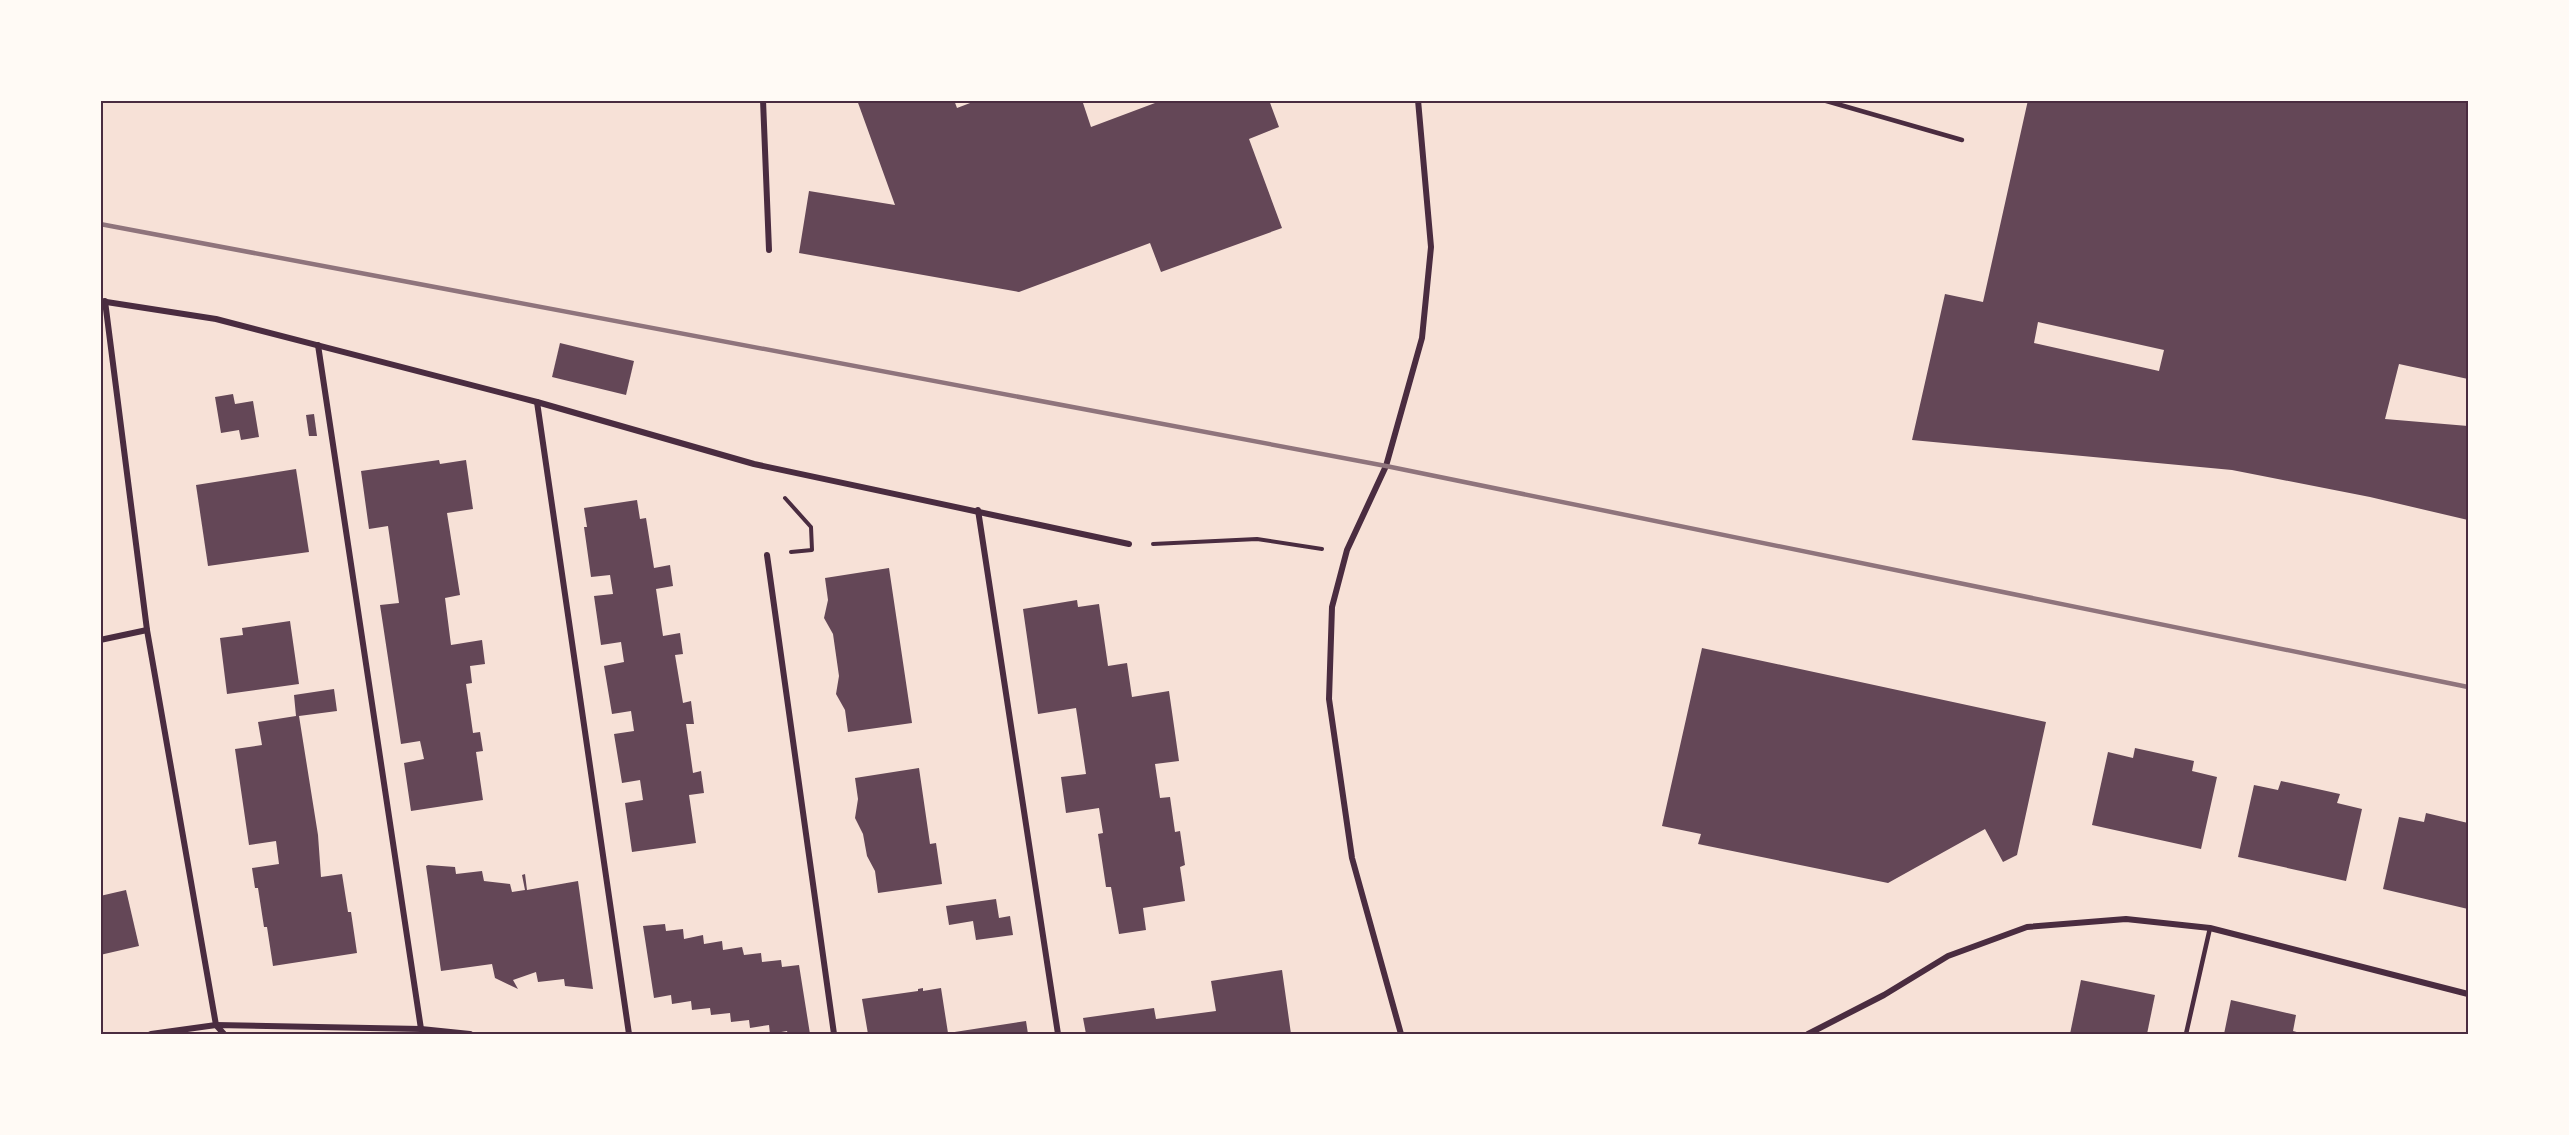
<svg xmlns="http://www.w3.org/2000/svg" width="2569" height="1135" viewBox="0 0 2569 1135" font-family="Commissioner,sans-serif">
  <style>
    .building { fill: #644757; fill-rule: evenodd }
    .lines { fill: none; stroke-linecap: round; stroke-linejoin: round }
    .path { stroke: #4a2c40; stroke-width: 4 }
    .service { stroke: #4a2c40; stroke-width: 4.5 }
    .minor { stroke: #4a2c40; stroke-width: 6 }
    .rail { stroke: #8f747c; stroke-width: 4.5 }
    .neatline { fill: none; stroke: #4a2c40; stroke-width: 2 }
  </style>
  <rect width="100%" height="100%" fill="#f7e1d7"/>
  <g class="building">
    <path d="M 857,100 L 954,100 L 957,108 L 978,100 L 1082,100 L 1091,127 L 1163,100 L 1269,100 L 1279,127 L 1249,139 L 1282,228 L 1161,272 L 1150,243 L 1019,292 L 799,253 L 809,191 L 895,205 Z"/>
    <path d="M 2028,100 L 2468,100 L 2468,379 L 2399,364 L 2385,419 L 2468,426 L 2468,520 L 2370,497 L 2232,470 L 1912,440 L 1945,294 L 1983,302 ZM 2038,322 L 2164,350 L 2159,371 L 2034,343 Z"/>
    <path d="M 560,343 L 634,361 L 626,395 L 552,377 Z"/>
    <path d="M 233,394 L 235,404 L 253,401 L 259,437 L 241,440 L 239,430 L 221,433 L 215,397 Z"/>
    <path d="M 314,414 L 317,436 L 309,436 L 306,415 Z"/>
    <path d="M 439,460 L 440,464 L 466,460 L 473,509 L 447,513 L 460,595 L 445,598 L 451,645 L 482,640 L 485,664 L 470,666 L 472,683 L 466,684 L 473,733 L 480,732 L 483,751 L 476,752 L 483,800 L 411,811 L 404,763 L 424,759 L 420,741 L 401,744 L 380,605 L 399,603 L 388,526 L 369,529 L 361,471 Z"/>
    <path d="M 296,469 L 309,552 L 208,566 L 196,485 Z"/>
    <path d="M 637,500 L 640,519 L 646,518 L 654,568 L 670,565 L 673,586 L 656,589 L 663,636 L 680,633 L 683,654 L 675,655 L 683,703 L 691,701 L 694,724 L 686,724 L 693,773 L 701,771 L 704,793 L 689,795 L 696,843 L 632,852 L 625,803 L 643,800 L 640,780 L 622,783 L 614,734 L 634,731 L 631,711 L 612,714 L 604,666 L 624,662 L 621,642 L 601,645 L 594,596 L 613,594 L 610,575 L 591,577 L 584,527 L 587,527 L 584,508 Z"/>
    <path d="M 889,568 L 912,723 L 848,732 L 845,710 L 836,694 L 839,676 L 833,634 L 824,618 L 828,600 L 825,578 Z"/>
    <path d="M 1077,600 L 1078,607 L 1099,604 L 1108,666 L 1127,663 L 1132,697 L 1169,691 L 1179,761 L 1155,764 L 1160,798 L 1170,797 L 1175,832 L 1180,831 L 1185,865 L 1180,867 L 1185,901 L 1143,908 L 1146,930 L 1119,934 L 1111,887 L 1106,887 L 1098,834 L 1103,833 L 1099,808 L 1066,813 L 1061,777 L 1086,774 L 1076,708 L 1038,714 L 1023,609 Z"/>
    <path d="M 290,621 L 299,684 L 227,694 L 220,638 L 243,635 L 242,628 Z"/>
    <path d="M 1702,648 L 2046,722 L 2017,855 L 2003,862 L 1985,829 L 1888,883 L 1698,844 L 1701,834 L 1662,826 Z"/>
    <path d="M 334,689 L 337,711 L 299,716 L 318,835 L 321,877 L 342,874 L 348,912 L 351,912 L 357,953 L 273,966 L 267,927 L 264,927 L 258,888 L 255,888 L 252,868 L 279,864 L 276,841 L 249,845 L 235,749 L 262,745 L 258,722 L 296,716 L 294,695 Z"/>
    <path d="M 2135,748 L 2194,761 L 2192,771 L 2217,777 L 2201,849 L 2092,825 L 2108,752 L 2133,758 Z"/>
    <path d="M 919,768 L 930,844 L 936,843 L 942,884 L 878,893 L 875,871 L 867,856 L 863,834 L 855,818 L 858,799 L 855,778 Z"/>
    <path d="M 2281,781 L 2340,794 L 2337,803 L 2362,809 L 2346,881 L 2238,857 L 2254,785 L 2278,790 Z"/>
    <path d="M 2426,813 L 2468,823 L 2468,909 L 2383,889 L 2399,817 L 2424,822 Z"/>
    <path d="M 428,865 L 455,867 L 456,874 L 482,871 L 484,881 L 510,884 L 512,892 L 525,890 L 522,875 L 525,874 L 527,890 L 578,881 L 593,989 L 565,986 L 564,979 L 538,982 L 536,972 L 513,980 L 518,989 L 495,978 L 492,964 L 441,971 L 426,866 Z"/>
    <path d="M 126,890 L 139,946 L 100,955 L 100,896 Z"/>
    <path d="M 996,899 L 999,918 L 1010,916 L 1013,935 L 976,940 L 973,921 L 949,925 L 946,906 Z"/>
    <path d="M 665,924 L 666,931 L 683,929 L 684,939 L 703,935 L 704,944 L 722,941 L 723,950 L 742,947 L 744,955 L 761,953 L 762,962 L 781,960 L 782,967 L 799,965 L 810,1034 L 788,1034 L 787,1031 L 770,1034 L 769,1025 L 750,1028 L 749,1020 L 731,1022 L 730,1013 L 711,1015 L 710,1008 L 692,1010 L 691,1001 L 672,1004 L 671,995 L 654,998 L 643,926 Z"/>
    <path d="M 1282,970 L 1291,1034 L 1086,1034 L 1083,1018 L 1154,1008 L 1156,1019 L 1216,1011 L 1211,981 Z"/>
    <path d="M 2081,980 L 2155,995 L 2147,1034 L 2070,1034 Z"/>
    <path d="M 923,988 L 923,991 L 941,988 L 948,1033 L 1026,1021 L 1028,1034 L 868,1034 L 862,999 L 918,991 L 918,989 Z"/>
    <path d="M 2231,1000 L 2296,1015 L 2293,1031 L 2304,1034 L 2224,1034 Z"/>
  </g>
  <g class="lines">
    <g class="path">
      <path d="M 785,498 L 811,527 L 812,550 L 791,552"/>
      <path d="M 1153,544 L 1257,539 L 1322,549"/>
    </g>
    <g class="service">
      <path d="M 1823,100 L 1962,140"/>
      <path d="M 2186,1034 L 2210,928"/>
    </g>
    <g class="minor">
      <path d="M 763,100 L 769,250"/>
      <path d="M 100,301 L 216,319 L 537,402 L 754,464 L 1129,544"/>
      <path d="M 105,301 L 147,630 L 216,1025 L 224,1034"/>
      <path d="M 318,345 L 421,1029"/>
      <path d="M 537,402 L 629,1034"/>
      <path d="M 978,510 L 1058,1034"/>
      <path d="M 767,555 L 834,1034"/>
      <path d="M 100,640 L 147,630"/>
      <path d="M 151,1034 L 216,1025 L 421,1029 L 470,1034"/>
      <path d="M 1401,1034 L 1352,858 L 1329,699 L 1332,607 L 1347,550 L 1386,466 L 1422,338 L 1431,247 L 1418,100"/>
      <path d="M 1808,1034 L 1884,995 L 1948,956 L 2027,927 L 2126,919 L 2210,928 L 2468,994"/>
    </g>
    <path class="rail" d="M 100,224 L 1386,466 L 2468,687"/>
  </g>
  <rect width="2569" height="1135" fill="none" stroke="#fffaf5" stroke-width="204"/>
  <rect x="102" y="102" width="2365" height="931" class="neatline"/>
</svg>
